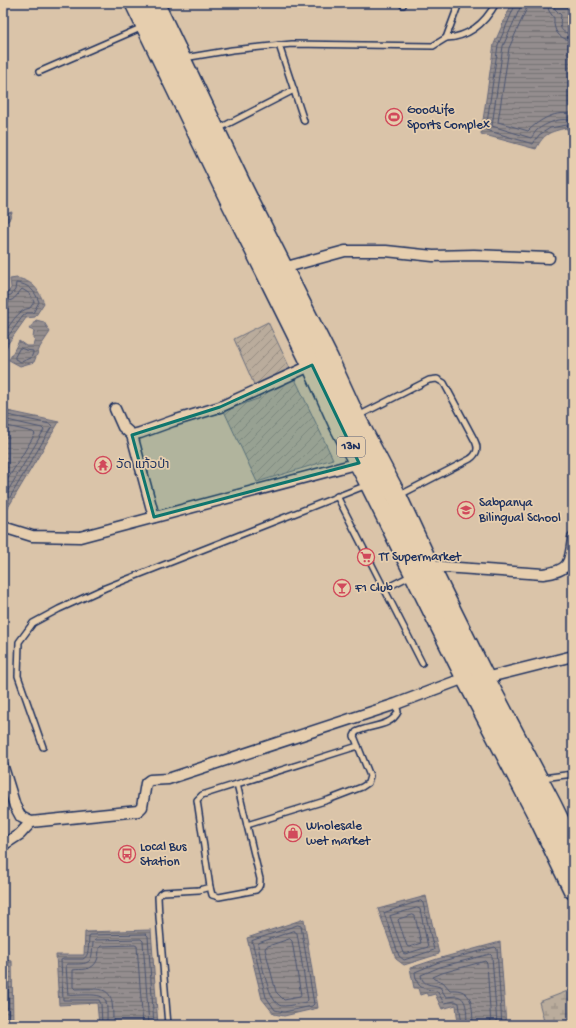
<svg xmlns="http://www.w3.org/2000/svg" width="576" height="1028" viewBox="0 0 576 1028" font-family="'Gochi Hand','Noto Sans Lao',sans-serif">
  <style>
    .wetland { fill: url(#wetland-marsh); stroke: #6a6e7d }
    .garden { fill: url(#garden-furrows); stroke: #6a6e7d }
    .water { fill: url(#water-rules); stroke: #64677b }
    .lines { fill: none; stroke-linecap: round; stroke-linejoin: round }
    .shore { stroke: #4b5571; stroke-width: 1 }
    .lane-casing { stroke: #1b2f5e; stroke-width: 8 }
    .street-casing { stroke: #1b2f5e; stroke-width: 13 }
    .highway-casing { stroke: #1b2f5e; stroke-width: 22 }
    .lane { stroke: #e6ceae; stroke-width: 5 }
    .street { stroke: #e6ceae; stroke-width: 10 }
    .highway { stroke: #e6ceae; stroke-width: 19 }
    .marked { fill: #0f766e; fill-opacity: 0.2; stroke: #0f766e; stroke-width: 3; stroke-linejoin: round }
    .labels { text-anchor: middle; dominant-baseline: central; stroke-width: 3.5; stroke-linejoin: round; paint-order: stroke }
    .shield { fill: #e6ceae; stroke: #585f76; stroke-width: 1 }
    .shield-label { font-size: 12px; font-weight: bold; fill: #1b2f5e }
    .poi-label { font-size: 13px; fill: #1b2f5e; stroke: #e6ceae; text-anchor: start }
  </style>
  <defs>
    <pattern id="wetland-marsh" width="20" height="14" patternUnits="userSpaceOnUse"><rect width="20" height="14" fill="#baac9c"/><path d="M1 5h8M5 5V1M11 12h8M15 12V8" fill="none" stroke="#968c82"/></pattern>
    <pattern id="garden-furrows" width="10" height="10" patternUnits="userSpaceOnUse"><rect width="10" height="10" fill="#baac9c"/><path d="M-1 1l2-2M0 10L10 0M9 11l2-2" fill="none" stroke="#968c82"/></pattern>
    <pattern id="water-rules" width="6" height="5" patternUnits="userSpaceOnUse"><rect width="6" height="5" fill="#948d8e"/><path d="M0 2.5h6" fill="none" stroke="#787477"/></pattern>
  </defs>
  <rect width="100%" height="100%" fill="#dac4a9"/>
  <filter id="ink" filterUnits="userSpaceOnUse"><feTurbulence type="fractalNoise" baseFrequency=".025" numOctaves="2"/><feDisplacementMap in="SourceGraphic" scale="8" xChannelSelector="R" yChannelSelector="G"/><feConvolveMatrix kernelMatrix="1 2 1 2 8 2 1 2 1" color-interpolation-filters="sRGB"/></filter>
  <g filter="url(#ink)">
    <path class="wetland" d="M 573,989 L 573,1025 L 545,1025 L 539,1002 Z"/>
    <path class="garden" d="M 268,322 L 333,459 L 257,482 L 224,411 L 260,398 L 234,339 Z"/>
    <g class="water">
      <path d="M 512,3 L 555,3 L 571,7 L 568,25 L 573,26 L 573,137 L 566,128 C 550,132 544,133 536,149 L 481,134 L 494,44 Z"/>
      <path d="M 3,203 L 4,203 L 7,207 L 7,213 L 12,212 L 9,220 L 4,224 Z"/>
      <path d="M 17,278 C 34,282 37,288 44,303 L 35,317 L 26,318 L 9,342 L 5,350 L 3,350 L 3,288 L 8,293 L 11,288 L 10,279 Z"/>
      <path d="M 36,320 L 44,322 L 50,332 L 40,347 L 34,362 L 20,366 L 9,360 L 19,341 L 26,346 L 33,346 L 35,339 L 33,338 L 34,331 L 29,329 Z"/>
      <path d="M 3,410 L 59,422 L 3,516 Z"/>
      <path d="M 426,896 L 439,954 L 404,965 L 396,959 L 378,909 Z"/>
      <path d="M 304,919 L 318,1008 L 284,1016 L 274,1014 L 262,999 L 247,938 Z"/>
      <path d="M 151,930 L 158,1025 L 99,1025 L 97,1003 L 59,1005 L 56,955 L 84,955 L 85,932 Z"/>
      <path d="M 500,942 L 506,1025 L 458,1025 L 456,1005 L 442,1009 L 435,994 L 428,996 L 426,993 L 420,995 L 418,988 L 414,988 L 410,968 L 437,959 Z"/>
      <path d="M 3,960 L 12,961 L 13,1025 L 3,1025 Z"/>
    </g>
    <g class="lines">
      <g class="shore">
        <path d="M 516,3 L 498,45 L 486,130 L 533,144 L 539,135 L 550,128 L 567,125 L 570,126 L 573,131"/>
        <path d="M 521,3 L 520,8 L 503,46 L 492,126 L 531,138 C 533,136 534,133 537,130 C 545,124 563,115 573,122"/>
        <path d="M 527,3 L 526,10 L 509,48 L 498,122 L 528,131 C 539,120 557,109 573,115"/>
        <path d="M 547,3 L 549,11 L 554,18 C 553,31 559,40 573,40"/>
        <path d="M 553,3 L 555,9 L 561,15 C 560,26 558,33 573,34"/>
        <path d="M 3,293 L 7,296 L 11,295 L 15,290 L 16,283 C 29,284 35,291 39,302 L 33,313 L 27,313 L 23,316 L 6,339 L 3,345"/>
        <path d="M 3,300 C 14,304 16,295 22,289 L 30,294 L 34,302 L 30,308 C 17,310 11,325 3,334"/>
        <path d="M 20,348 L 26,350 L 33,351 L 33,353 L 31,358 L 21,362 L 15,359 L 15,357 Z"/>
        <path d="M 3,414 L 50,424 L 52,426 L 3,509"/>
        <path d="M 3,419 L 42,428 L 44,430 L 3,499"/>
        <path d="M 3,425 L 33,432 L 35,434 L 3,487"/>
        <path d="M 421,901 L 423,903 L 434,950 L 404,960 L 399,956 L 384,913 Z"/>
        <path d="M 417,908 L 420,909 L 428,947 L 405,954 L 403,953 L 390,916 Z"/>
        <path d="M 413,915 L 415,916 L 421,943 L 409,947 L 407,946 L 398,920 L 399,919 Z"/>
        <path d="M 298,925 L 301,926 L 314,1004 L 312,1006 L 284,1012 L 275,1010 L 266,997 L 252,941 Z"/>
        <path d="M 294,931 L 297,933 L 308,1000 L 306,1002 C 300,1003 284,1008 279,1005 C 268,999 260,957 258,945 L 259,943 Z"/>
        <path d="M 290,939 L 292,941 L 301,995 L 300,997 L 284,1000 L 276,992 L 265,949 L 266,947 Z"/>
        <path d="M 3,964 L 8,966 L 9,1025"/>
        <path d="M 3,971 L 4,1025"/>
        <path d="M 102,1025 L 101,1004 L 99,1000 L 63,1000 L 61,960 L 63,959 L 83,959 C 90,956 88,944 89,937 L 90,935 L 146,934 L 148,936 L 154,1025"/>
        <path d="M 107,1025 C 107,998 110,994 81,995 C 76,995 72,996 68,995 L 66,965 L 68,964 C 90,964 92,965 93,942 L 95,940 L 141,939 L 143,941 L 149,1025"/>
        <path d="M 113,1025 C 113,988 111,988 75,989 L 73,987 L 73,970 C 77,969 82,970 86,969 C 97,967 99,957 99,948 L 101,946 L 135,945 L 137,946 L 143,1025"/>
        <path d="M 462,1025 L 459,1003 L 455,1001 L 444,1003 L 437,991 C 423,988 417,990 415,972 L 439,962 L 495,947 L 497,949 L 502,1025"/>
        <path d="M 467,1025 C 466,1016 469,997 456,996 C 453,996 449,997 446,997 L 440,987 C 432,984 422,986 421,975 L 440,967 L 490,954 L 492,956 L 497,1025"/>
        <path d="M 473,1025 C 472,1007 474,988 450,990 L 443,982 L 434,979 L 433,977 L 442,973 L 485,961 L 487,963 L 491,1025"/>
      </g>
      <g class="lane-casing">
        <g id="lane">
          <path d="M 403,5 L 403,3"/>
          <path d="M 446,38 C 469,37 485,23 496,3"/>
          <path d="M 279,45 L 304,121"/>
          <path d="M 184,58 L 232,50 L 292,44 L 433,46 L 446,38 L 459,3"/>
          <path d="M 39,72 L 143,27"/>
          <path d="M 218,129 L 294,90"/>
          <path d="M 358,416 L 429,380 L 437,379 L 444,383 L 475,441 C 479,449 477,454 470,459 L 400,495"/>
          <path d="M 337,496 L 422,663"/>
          <path d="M 384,589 L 412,575"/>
          <path d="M 43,747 L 18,676 L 19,642 L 33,623 L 59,609 L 105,588 L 367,485"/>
          <path d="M 543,778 L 573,774"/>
          <path d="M 247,825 L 328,800 L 362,787 L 368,783 L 370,776 L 358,746"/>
          <path d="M 210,887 L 212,895 L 219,897 L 256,890 C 260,887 260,884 260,879 L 237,784"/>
          <path d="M 168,1025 L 159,917 L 158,897 L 160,894 L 163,892 L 199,890 L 210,887 L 197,800 L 202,795 L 358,746 L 354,736 L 356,732 C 370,725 391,727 398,712 L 396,704"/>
        </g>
      </g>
      <g class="street-casing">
        <g id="street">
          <path d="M 283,268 L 345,251 L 386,251 L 433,256 L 474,255 L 549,258"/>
          <path d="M 115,409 L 123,427 L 132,435 L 140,433 L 173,421 L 220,407 L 312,365"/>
          <path d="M 132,435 L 154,517"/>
          <path d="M 3,527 L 32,536 L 80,537 L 359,463"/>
          <path d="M 429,566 L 543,574 C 570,571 570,563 573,538"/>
          <path d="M 485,678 L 573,656"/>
          <path d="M 3,767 L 15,806 L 21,817 L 31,822 L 138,811 L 142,807 L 146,783 L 150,780 L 168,779 L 396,704 L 470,676"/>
          <path d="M 3,845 L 20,834 L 31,822"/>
        </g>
      </g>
      <g class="highway-casing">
        <g id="highway">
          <path d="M 135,3 L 229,198 L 312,365 L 339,425 L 370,484 L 466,678 L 536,812 L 573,889"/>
          <path d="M 154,3 L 244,191 L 328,358 L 355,417 L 397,497 L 429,566 L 481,671 L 551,804 L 573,849"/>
        </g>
      </g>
      <use href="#lane" class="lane"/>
      <use href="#street" class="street"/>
      <use href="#highway" class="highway"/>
    </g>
  </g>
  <path class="marked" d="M 312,365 L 359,463 L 154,517 L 132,435 L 220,407 Z"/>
  <defs>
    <g id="stadium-ring" transform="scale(0.9)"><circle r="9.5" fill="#e6ceae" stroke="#d1495b" stroke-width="1.5"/><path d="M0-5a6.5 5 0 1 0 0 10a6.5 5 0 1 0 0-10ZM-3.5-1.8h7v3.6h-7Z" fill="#d1495b"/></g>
    <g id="temple-ring" transform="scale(0.9)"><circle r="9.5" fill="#e6ceae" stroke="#d1495b" stroke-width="1.5"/><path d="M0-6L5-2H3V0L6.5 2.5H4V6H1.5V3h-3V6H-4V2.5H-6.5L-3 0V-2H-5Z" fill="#d1495b"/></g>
    <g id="school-ring" transform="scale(0.9)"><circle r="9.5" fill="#e6ceae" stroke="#d1495b" stroke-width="1.5"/><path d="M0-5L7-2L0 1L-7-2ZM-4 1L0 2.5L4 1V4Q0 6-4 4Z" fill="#d1495b"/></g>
    <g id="supermarket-ring" transform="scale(0.9)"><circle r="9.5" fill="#e6ceae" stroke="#d1495b" stroke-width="1.5"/><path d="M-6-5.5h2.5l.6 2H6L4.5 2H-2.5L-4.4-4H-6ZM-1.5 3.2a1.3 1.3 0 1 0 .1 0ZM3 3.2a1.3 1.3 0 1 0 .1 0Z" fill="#d1495b"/></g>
    <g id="bar-ring" transform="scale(0.9)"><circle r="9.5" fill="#e6ceae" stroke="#d1495b" stroke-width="1.5"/><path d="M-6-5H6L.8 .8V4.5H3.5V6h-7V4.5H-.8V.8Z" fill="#d1495b"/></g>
    <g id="shop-ring" transform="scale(0.9)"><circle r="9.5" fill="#e6ceae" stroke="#d1495b" stroke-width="1.5"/><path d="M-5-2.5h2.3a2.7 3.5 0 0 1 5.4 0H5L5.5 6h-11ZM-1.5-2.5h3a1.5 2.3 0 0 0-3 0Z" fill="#d1495b"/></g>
    <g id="bus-ring" transform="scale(0.9)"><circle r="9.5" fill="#e6ceae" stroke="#d1495b" stroke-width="1.5"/><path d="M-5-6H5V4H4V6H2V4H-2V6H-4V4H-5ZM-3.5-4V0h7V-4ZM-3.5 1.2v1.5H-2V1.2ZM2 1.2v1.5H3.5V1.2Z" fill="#d1495b"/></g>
  </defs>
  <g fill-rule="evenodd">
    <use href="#stadium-ring" x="394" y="117"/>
    <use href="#temple-ring" x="103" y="465"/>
    <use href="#school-ring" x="466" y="510"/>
    <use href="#supermarket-ring" x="366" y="557"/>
    <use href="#bar-ring" x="342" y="588"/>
    <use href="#shop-ring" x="293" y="833"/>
    <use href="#bus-ring" x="127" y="854"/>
  </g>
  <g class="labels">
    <rect class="shield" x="337" y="437" width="28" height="20" rx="3"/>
    <g class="shield-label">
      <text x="351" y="447">13N</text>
    </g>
    <g class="poi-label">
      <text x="407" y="110">GoodLife<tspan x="407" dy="15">Sports Complex</tspan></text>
      <text x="116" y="465">ວັດ ແກ້ວປ່າ</text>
      <text x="479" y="503">Sabpanya<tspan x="479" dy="15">Bilingual School</tspan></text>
      <text x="379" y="557">TT Supermarket</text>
      <text x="355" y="588">F1 Club</text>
      <text x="306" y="826">Wholesale<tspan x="306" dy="15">wet market</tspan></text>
      <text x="140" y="847">Local Bus<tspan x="140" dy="15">Station</tspan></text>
    </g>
  </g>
  <rect width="576" height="1028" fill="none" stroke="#e6ceae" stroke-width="16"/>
  <rect x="8" y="8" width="560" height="1012" fill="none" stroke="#1b2f5e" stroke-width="1.5" filter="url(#ink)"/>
</svg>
